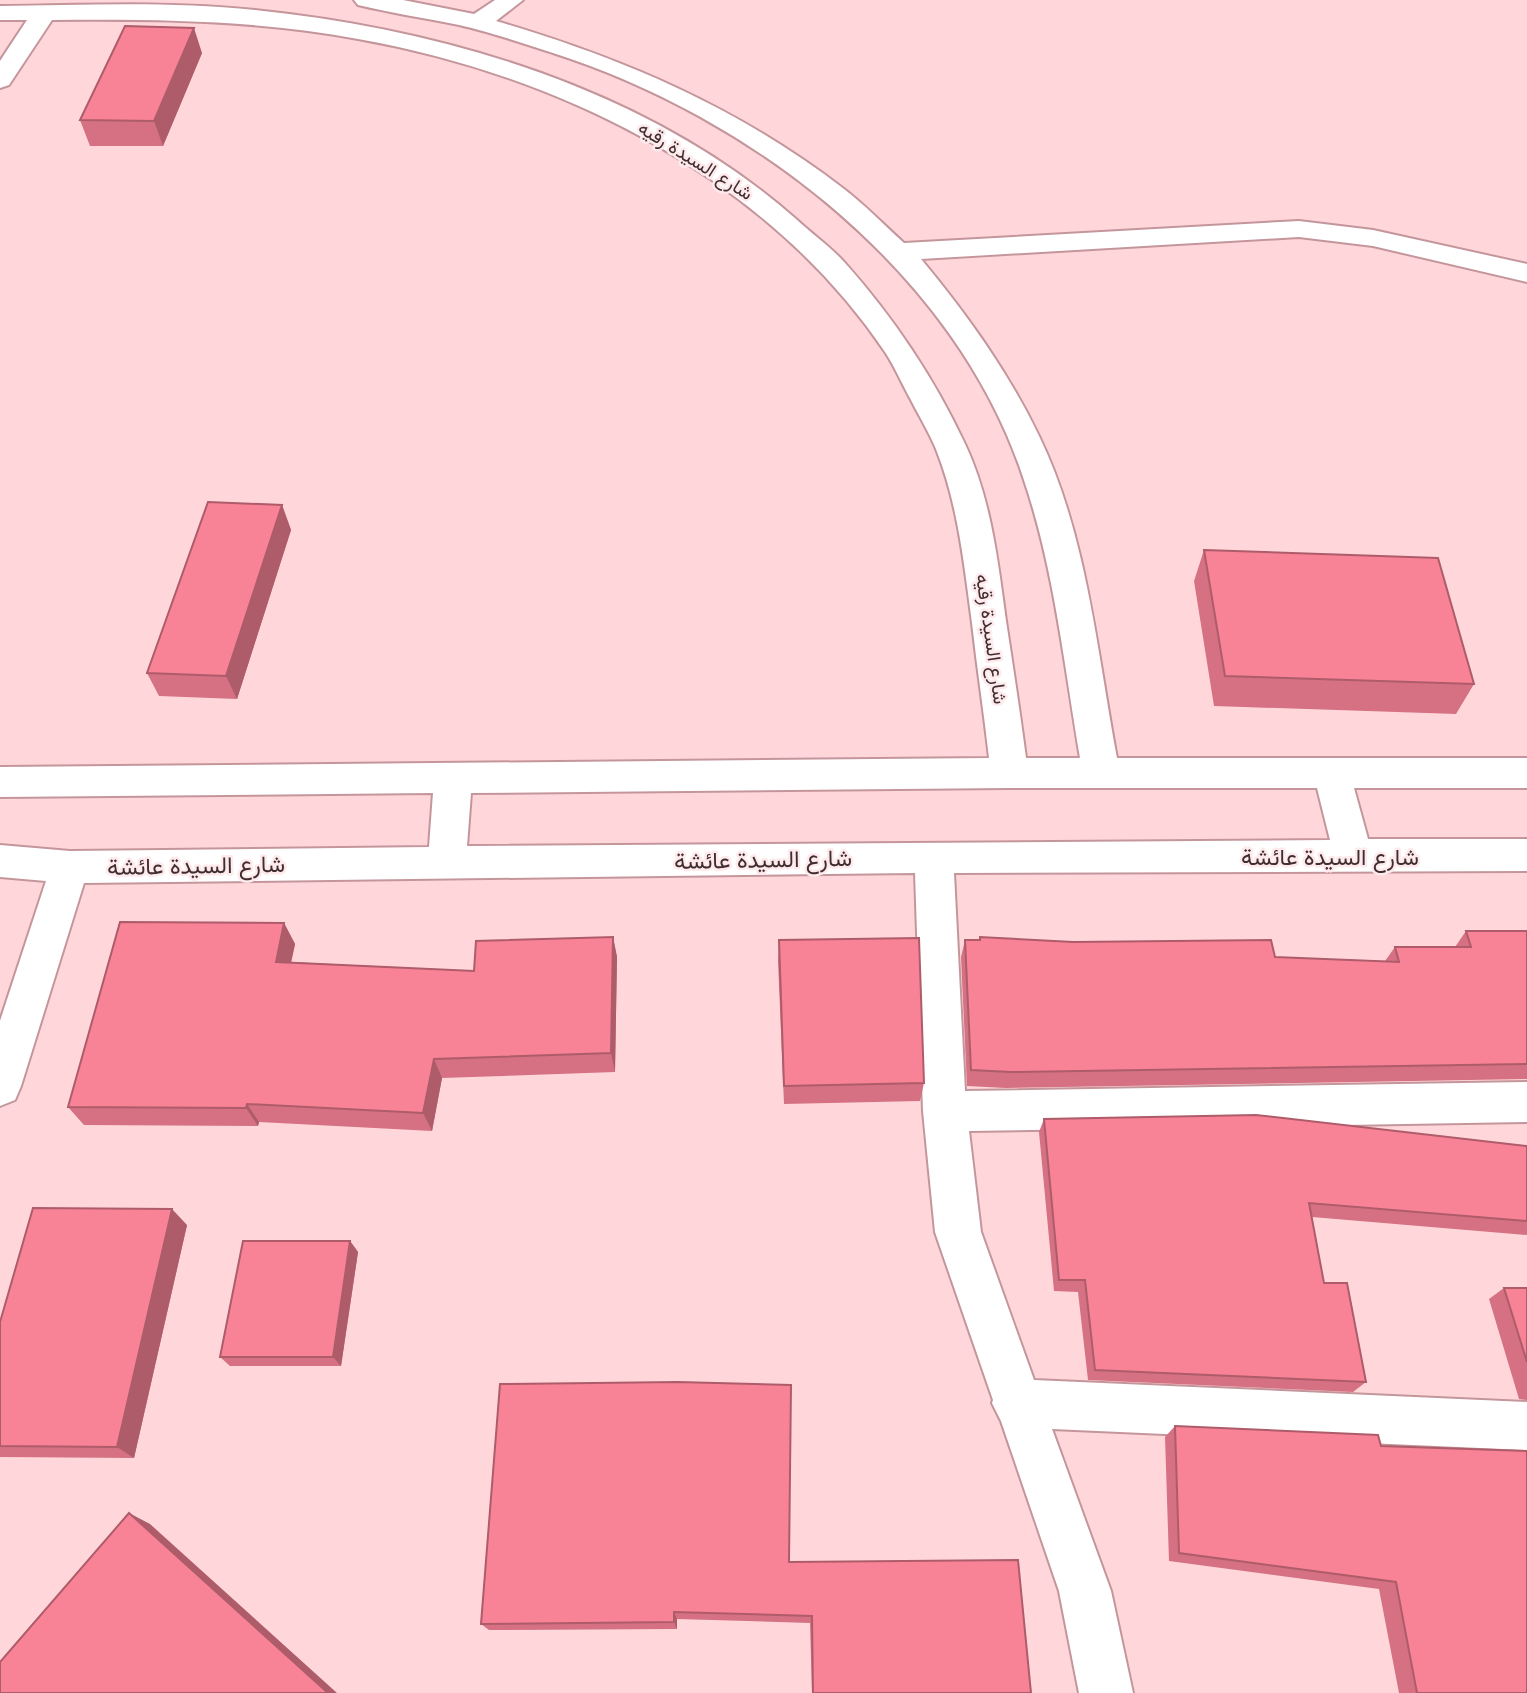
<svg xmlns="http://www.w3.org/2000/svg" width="1527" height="1693" viewBox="0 0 1527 1693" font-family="Quicksand,Vazirmatn,sans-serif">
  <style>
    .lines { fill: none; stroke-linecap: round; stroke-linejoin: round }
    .minor-casing { stroke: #c4969c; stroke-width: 4 }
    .minor { fill: #fff; fill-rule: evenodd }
    .wall { fill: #d57182 }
    .shaded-wall { fill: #ae5c6a }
    .building { fill: #f88397; stroke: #ae5c6a; stroke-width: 2 }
    .labels { text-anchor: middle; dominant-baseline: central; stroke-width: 5; stroke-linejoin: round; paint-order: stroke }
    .far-street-label { font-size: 19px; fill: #402d30; stroke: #feeaec }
    .street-label { font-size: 23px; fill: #402d30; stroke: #feeaec }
  </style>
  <rect width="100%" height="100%" fill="#ffd7db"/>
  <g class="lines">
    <g class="minor-casing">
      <path id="minor" d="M 354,0 L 403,0 L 474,14 L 495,0 L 523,0 L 496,21 C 625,59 737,107 844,189 C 865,205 884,225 904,243 L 1299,221 L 1373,230 L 1527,264 L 1527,282 L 1373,246 L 1299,237 L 921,259 C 968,316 1007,370 1039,436 C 1087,535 1097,652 1117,758 L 1527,758 L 1527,788 L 1354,788 L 1368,839 L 1527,839 L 1527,871 L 954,873 L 965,1091 L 1527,1082 L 1527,1122 L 969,1131 L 981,1232 L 1034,1380 L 1527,1402 L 1527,1450 L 1052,1429 L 1111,1591 L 1133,1693 L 1079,1693 L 1059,1591 L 1001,1421 L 992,1403 L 993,1400 L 935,1232 L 923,1111 L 915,873 L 84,883 L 21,1086 L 15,1100 L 0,1106 L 0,1021 L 46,881 L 0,877 L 0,845 L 70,851 L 429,847 L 433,793 L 0,797 L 0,767 L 989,758 C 984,713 977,668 972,623 C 964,564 958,504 936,449 C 929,432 919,416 911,400 C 902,384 895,367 885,352 C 768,178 561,75 358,39 C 257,20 154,19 52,20 L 9,85 L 0,88 L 0,61 L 27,20 L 0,20 L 0,6 C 85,5 171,1 255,10 C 447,30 648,89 796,219 C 812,234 831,247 845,263 C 894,318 934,378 965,444 C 991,499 998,562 1006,621 C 1013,667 1020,712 1026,758 L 1080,758 C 1064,664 1054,567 1023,477 C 955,272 753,117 553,53 C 522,43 490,32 459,25 C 425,18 391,13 358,5 ZM 1009,788 L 1317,788 L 1330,840 L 467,846 L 471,793 Z"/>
    </g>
    <use href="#minor" class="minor"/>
  </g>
  <g class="wall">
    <path d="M 202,53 L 163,146 L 90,146 L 80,120 Z"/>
    <path d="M 282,505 L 291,530 L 237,699 L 159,696 L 147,673 Z"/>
    <path d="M 1204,550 L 1474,684 L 1456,714 L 1214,706 L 1194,581 Z"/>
    <path d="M 284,923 L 295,944 L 291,962 L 474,971 L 613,937 L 617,957 L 615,1072 L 442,1078 L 432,1131 L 259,1122 L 258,1126 L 84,1125 L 68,1107 Z"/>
    <path d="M 1466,931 L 1527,931 L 1527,1079 L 1006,1088 L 967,1086 L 961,957 L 965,940 L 980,940 L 980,937 L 1275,957 L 1385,961 L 1395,947 L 1455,947 Z"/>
    <path d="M 779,940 L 924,1083 L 920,1101 L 784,1104 L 778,961 Z"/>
    <path d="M 1044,1119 L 1527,1146 L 1527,1235 L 1312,1217 L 1324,1283 L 1366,1382 L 1353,1392 L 1088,1380 L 1078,1292 L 1054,1291 L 1039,1132 Z"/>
    <path d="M 187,1225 L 134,1458 L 0,1457 L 0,1322 Z"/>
    <path d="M 350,1241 L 358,1252 L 341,1366 L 230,1366 L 220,1357 Z"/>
    <path d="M 1504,1288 L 1527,1288 L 1527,1400 L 1519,1399 L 1489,1299 Z"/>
    <path d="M 1175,1426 L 1381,1446 L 1527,1693 L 1399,1693 L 1379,1589 L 1169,1561 L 1165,1437 Z"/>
    <path d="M 789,1562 L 1031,1693 L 812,1693 L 810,1623 L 677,1619 L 677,1629 L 489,1630 L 481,1624 Z"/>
  </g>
  <g class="shaded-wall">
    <path d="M 194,28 L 202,53 L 163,146 L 154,121 Z"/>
    <path d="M 282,505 L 291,530 L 237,699 L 226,676 Z"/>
    <path d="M 284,923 L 295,944 L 287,982 L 276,962 Z"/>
    <path d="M 613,937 L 617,957 L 615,1072 L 611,1053 Z"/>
    <path d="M 434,1059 L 442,1078 L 432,1131 L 423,1113 Z"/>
    <path d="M 247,1104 L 259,1122 L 258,1126 L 246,1108 Z"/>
    <path d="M 172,1209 L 187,1225 L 134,1458 L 117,1447 Z"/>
    <path d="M 350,1241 L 358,1252 L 341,1366 L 333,1357 Z"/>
    <path d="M 129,1513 L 150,1524 L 337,1693 L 328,1693 Z"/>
    <path d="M 674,1612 L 677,1619 L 677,1629 L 674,1622 Z"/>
  </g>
  <g class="building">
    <path d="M 125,26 L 194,28 L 154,121 L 80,120 Z"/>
    <path d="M 208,502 L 282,505 L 226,676 L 147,673 Z"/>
    <path d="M 1204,550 L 1438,558 L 1474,684 L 1225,676 Z"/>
    <path d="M 120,922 L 284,923 L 276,962 L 474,971 L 476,941 L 613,937 L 611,1053 L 434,1059 L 423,1113 L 247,1104 L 246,1108 L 68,1107 Z"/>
    <path d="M 1466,931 L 1527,931 L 1527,1064 L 1011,1072 L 971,1070 L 965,940 L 980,940 L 980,937 L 1073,942 L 1271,940 L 1275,957 L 1399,962 L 1395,947 L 1471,947 Z"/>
    <path d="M 919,938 L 924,1083 L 784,1086 L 779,940 Z"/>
    <path d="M 1256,1115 L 1527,1146 L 1527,1221 L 1309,1203 L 1324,1283 L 1347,1283 L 1366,1382 L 1095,1370 L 1085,1280 L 1059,1280 L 1044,1119 Z"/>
    <path d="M 33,1208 L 172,1209 L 117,1447 L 0,1446 L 0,1322 Z"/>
    <path d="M 243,1241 L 350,1241 L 333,1357 L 220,1357 Z"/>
    <path d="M 1504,1288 L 1527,1288 L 1527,1362 Z"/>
    <path d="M 678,1382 L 791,1385 L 789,1562 L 1018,1560 L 1031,1693 L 813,1693 L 812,1616 L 674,1612 L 674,1622 L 481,1624 L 500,1384 Z"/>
    <path d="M 1175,1426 L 1378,1435 L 1381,1446 L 1527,1451 L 1527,1693 L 1417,1693 L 1396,1582 L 1179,1553 Z"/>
    <path d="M 129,1513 L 328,1693 L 0,1693 L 0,1662 Z"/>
  </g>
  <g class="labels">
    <g class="far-street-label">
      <text transform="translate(696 160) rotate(32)">شارع السيدة رقيه</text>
      <text transform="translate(992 639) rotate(82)">شارع السيدة رقيه</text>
    </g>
    <g class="street-label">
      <text x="1330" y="856">شارع السيدة عائشة</text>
      <text transform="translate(763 859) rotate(-1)">شارع السيدة عائشة</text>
      <text transform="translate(196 865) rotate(-1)">شارع السيدة عائشة</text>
    </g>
  </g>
</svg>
